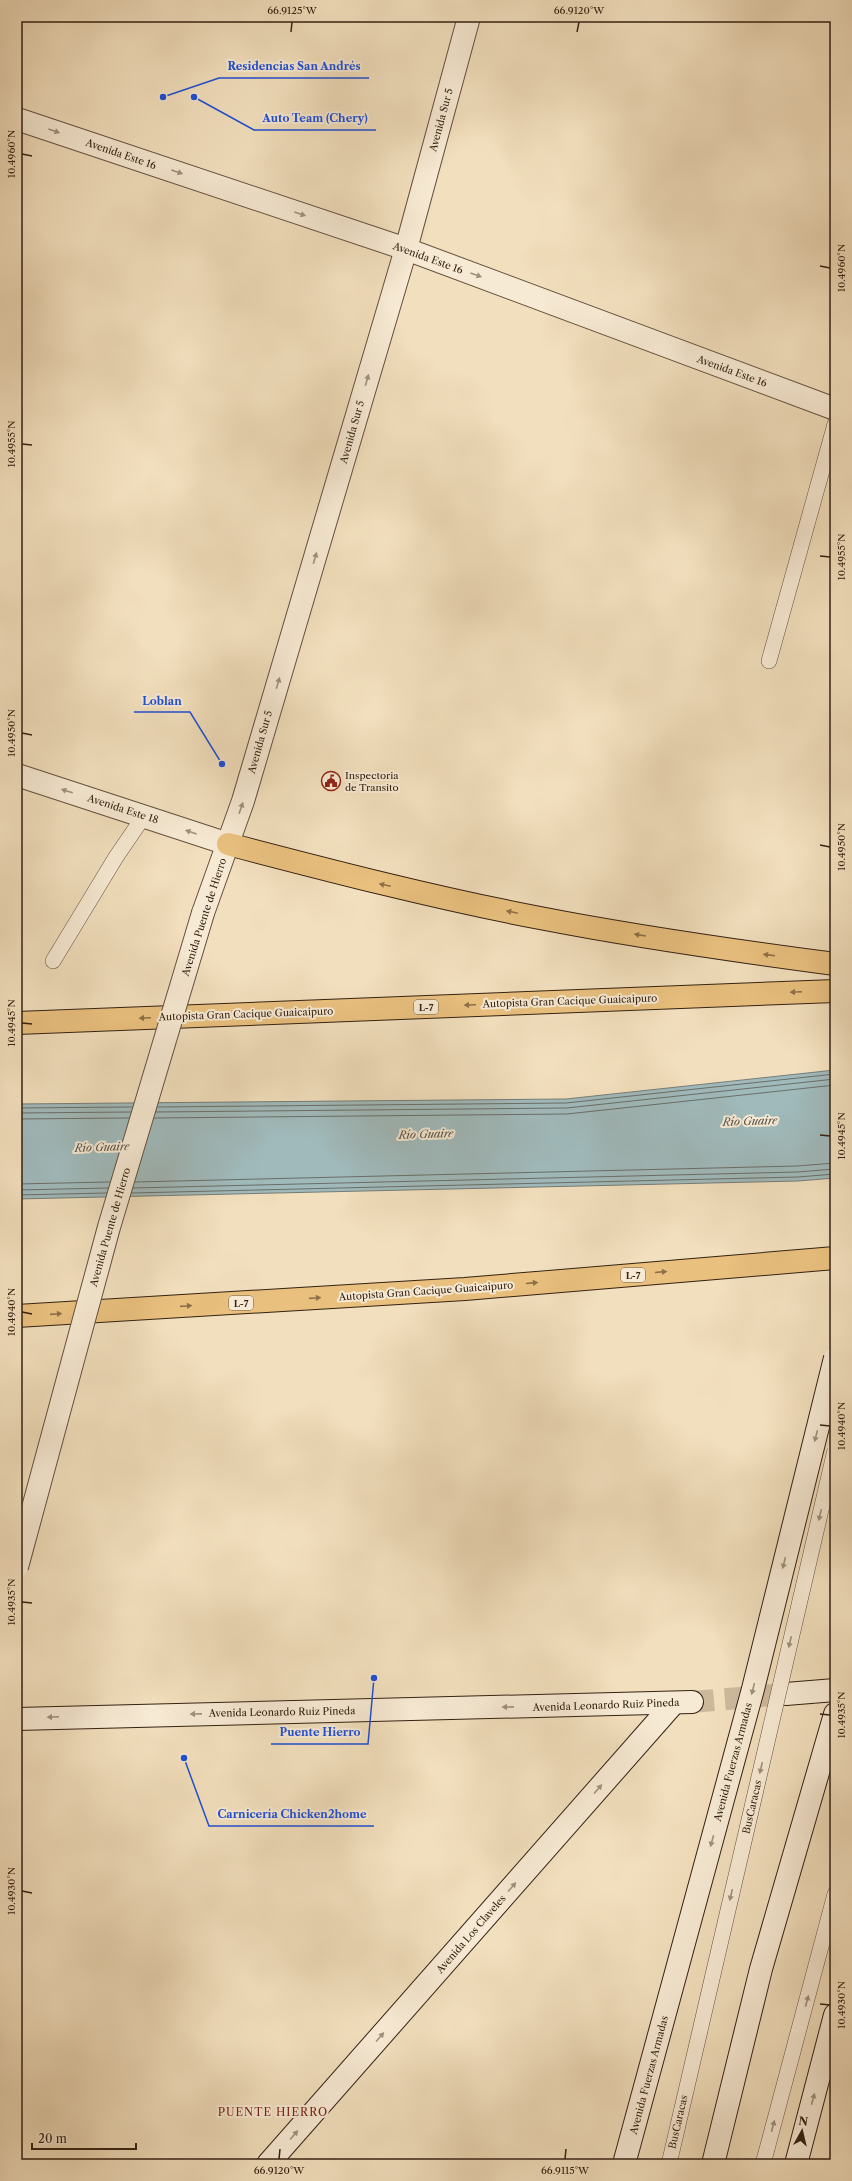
<svg xmlns="http://www.w3.org/2000/svg" width="852" height="2181" viewBox="0 0 852 2181" font-family="'Libre Caslon Text',serif">
  <style>
    .water { fill: #a0babc; stroke: #757d78 }
    .lines { fill: none; stroke-linecap: round; stroke-linejoin: round }
    .shore { stroke: #6a6e68; stroke-width: 1 }
    .secondary-tunnel { stroke: #ccb99b; stroke-width: 22; stroke-dasharray: 22 11; stroke-linecap: butt }
    .lane-casing { stroke: #64503e; stroke-width: 16 }
    .street-casing { stroke: #64503e; stroke-width: 24 }
    .secondary-casing { stroke: #342113; stroke-width: 24 }
    .highway-casing { stroke: #342113; stroke-width: 24 }
    .lane { stroke: #f7ead4; stroke-width: 15 }
    .street { stroke: #f7ead4; stroke-width: 22 }
    .secondary { stroke: #f7ead4; stroke-width: 22 }
    .highway { stroke: #e9c07e; stroke-width: 22 }
    .lane-bridge-casing { stroke: #64503e; stroke-width: 16; stroke-linecap: butt }
    .street-bridge-casing { stroke: #64503e; stroke-width: 24; stroke-linecap: butt }
    .secondary-bridge-casing { stroke: #342113; stroke-width: 24; stroke-linecap: butt }
    .lane-bridge { stroke: #f7ead4; stroke-width: 15 }
    .street-bridge { stroke: #f7ead4; stroke-width: 22 }
    .secondary-bridge { stroke: #f7ead4; stroke-width: 22 }
    .oneway { fill: #9f907d }
    .oneway2 { fill: #8e7048 }
    .ticks { fill: none; stroke: #342113; stroke-width: 1.5 }
    .labels { text-anchor: middle; dominant-baseline: central; stroke-width: 4; stroke-linejoin: round; paint-order: stroke }
    .shield { fill: #f7ead4; stroke: #6e5d4d; stroke-width: 1 }
    .shield-label { font-size: 9px; font-weight: bold; fill: #342113 }
    .street-label { font-size: 10px; fill: #342113; stroke: #f7ead4 }
    .poi-label { font-size: 10px; fill: #342113; stroke: #f7ead4; text-anchor: start }
    .water-label { font-size: 11px; font-style: italic; fill: #544f46; stroke: #f7ead4 }
    .neighbourhood-label { font-size: 11px; letter-spacing: 1px; fill: #7a1f14; stroke: #f7ead4 }
    .leader { fill: none; stroke: #1d4ed8; stroke-width: 1.5 }
    .callout-dot { fill: #1d4ed8; stroke: #f7ead4; stroke-width: 1.5 }
    .callout-label { font-size: 11px; text-anchor: middle; font-weight: bold; fill: #1d4ed8; stroke: #f7ead4; stroke-width: 4; stroke-linejoin: round; paint-order: stroke }
    .neatline { fill: none; stroke: #342113; stroke-width: 1.5 }
    .ticks-label { font-size: 10px; text-anchor: middle; fill: #342113 }
  </style>
  <rect width="100%" height="100%" fill="#f2dfbd"/>
  <filter id="stains"><feTurbulence type="fractalNoise" baseFrequency=".005" numOctaves="4"/><feColorMatrix values="0 0 0 0 .2 0 0 0 0 .09 0 0 0 0 .02 0 0 0 .5 -.17"/></filter>
  <radialGradient id="worn" r=".72"><stop offset=".6" stop-color="#630" stop-opacity="0"/><stop offset="1" stop-color="#630" stop-opacity=".3"/></radialGradient>
  <path class="water" d="M 835,1070 L 835,1178 L 798,1181 L 17,1199 L 17,1104 L 566,1099 Z"/>
  <g class="lines">
    <g class="shore">
      <path d="M 158,1107 L 566,1103 L 835,1074"/>
      <path d="M 17,1108 L 132,1107"/>
      <path d="M 156,1112 L 567,1108 L 835,1079"/>
      <path d="M 17,1113 L 131,1112"/>
      <path d="M 154,1118 L 567,1114 L 835,1085"/>
      <path d="M 17,1119 L 129,1118"/>
      <path d="M 135,1182 L 797,1166 L 835,1163"/>
      <path d="M 17,1184 L 110,1182"/>
      <path d="M 133,1188 L 798,1172 L 835,1169"/>
      <path d="M 17,1190 L 108,1188"/>
      <path d="M 132,1193 L 798,1177 L 835,1174"/>
      <path d="M 17,1195 L 107,1193"/>
    </g>
    <path class="secondary-tunnel" d="M 692,1702 L 786,1694"/>
    <g class="lane-casing">
      <g id="lane">
        <path d="M 769,661 L 835,424"/>
        <path d="M 53,961 L 116,857 L 144,816"/>
        <path d="M 763,2164 L 835,1894"/>
      </g>
    </g>
    <g class="street-casing">
      <g id="street">
        <path d="M 17,119 L 406,249 L 835,409"/>
        <path d="M 17,775 L 228,844"/>
        <path d="M 203,913 L 243,801 L 406,249 L 469,17"/>
      </g>
    </g>
    <g class="secondary-casing">
      <g id="secondary">
        <path d="M 786,1694 L 835,1690"/>
        <path d="M 17,1719 L 692,1702"/>
        <path d="M 268,2164 L 673,1704"/>
        <path d="M 713,2164 L 761,1969 L 835,1714"/>
        <path d="M 796,2164 L 835,2015"/>
      </g>
    </g>
    <g class="highway-casing">
      <g id="highway">
        <path d="M 228,844 C 331,871 435,898 540,918 C 637,937 736,951 835,964"/>
        <path d="M 17,1023 L 835,991"/>
        <path d="M 17,1316 L 465,1289 L 835,1258"/>
      </g>
    </g>
    <use href="#lane" class="lane"/>
    <use href="#street" class="street"/>
    <use href="#secondary" class="secondary"/>
    <use href="#highway" class="highway"/>
    <g class="lane-bridge-casing">
      <path id="lane-bridge" d="M 669,2164 L 835,1450"/>
    </g>
    <g class="street-bridge-casing">
      <path id="street-bridge" d="M 17,1567 L 109,1227 L 203,913"/>
    </g>
    <g class="secondary-bridge-casing">
      <path id="secondary-bridge" d="M 624,2164 L 753,1689 L 835,1358"/>
    </g>
    <use href="#lane-bridge" class="lane-bridge"/>
    <use href="#street-bridge" class="street-bridge"/>
    <use href="#secondary-bridge" class="secondary-bridge"/>
  </g>
  <defs><path id="oneway-solid" d="M-6-.8H1V-3.2L6.5 0L1 3.2V.8H-6Z"/></defs>
  <g class="oneway">
    <use href="#oneway-solid" transform="translate(54 131) rotate(19)"/>
    <use href="#oneway-solid" transform="translate(177 172) rotate(19)"/>
    <use href="#oneway-solid" transform="translate(300 214) rotate(19)"/>
    <use href="#oneway-solid" transform="translate(476 275) rotate(20)"/>
    <use href="#oneway-solid" transform="translate(367 380) rotate(-74)"/>
    <use href="#oneway-solid" transform="translate(315 558) rotate(-74)"/>
    <use href="#oneway-solid" transform="translate(278 683) rotate(-74)"/>
    <use href="#oneway-solid" transform="translate(67 791) rotate(-162)"/>
    <use href="#oneway-solid" transform="translate(241 808) rotate(-71)"/>
    <use href="#oneway-solid" transform="translate(191 832) rotate(-161)"/>
    <use href="#oneway-solid" transform="translate(816 1436) rotate(104)"/>
    <use href="#oneway-solid" transform="translate(820 1515) rotate(103)"/>
    <use href="#oneway-solid" transform="translate(784 1563) rotate(104)"/>
    <use href="#oneway-solid" transform="translate(790 1642) rotate(103)"/>
    <use href="#oneway-solid" transform="translate(753 1689) rotate(104)"/>
    <use href="#oneway-solid" transform="translate(508 1707) rotate(179)"/>
    <use href="#oneway-solid" transform="translate(196 1714) rotate(179)"/>
    <use href="#oneway-solid" transform="translate(53 1717) rotate(178)"/>
    <use href="#oneway-solid" transform="translate(761 1768) rotate(103)"/>
    <use href="#oneway-solid" transform="translate(598 1789) rotate(-49)"/>
    <use href="#oneway-solid" transform="translate(712 1841) rotate(105)"/>
    <use href="#oneway-solid" transform="translate(512 1887) rotate(-49)"/>
    <use href="#oneway-solid" transform="translate(731 1895) rotate(103)"/>
    <use href="#oneway-solid" transform="translate(807 2001) rotate(-75)"/>
    <use href="#oneway-solid" transform="translate(380 2037) rotate(-49)"/>
    <use href="#oneway-solid" transform="translate(813 2099) rotate(-75)"/>
    <use href="#oneway-solid" transform="translate(773 2126) rotate(-75)"/>
    <use href="#oneway-solid" transform="translate(294 2135) rotate(-49)"/>
  </g>
  <g class="oneway2">
    <use href="#oneway-solid" transform="translate(385 885) rotate(-168)"/>
    <use href="#oneway-solid" transform="translate(512 912) rotate(-168)"/>
    <use href="#oneway-solid" transform="translate(640 935) rotate(-171)"/>
    <use href="#oneway-solid" transform="translate(769 955) rotate(-173)"/>
    <use href="#oneway-solid" transform="translate(796 992) rotate(178)"/>
    <use href="#oneway-solid" transform="translate(470 1005) rotate(178)"/>
    <use href="#oneway-solid" transform="translate(145 1018) rotate(178)"/>
    <use href="#oneway-solid" transform="translate(661 1272) rotate(-5)"/>
    <use href="#oneway-solid" transform="translate(532 1283) rotate(-5)"/>
    <use href="#oneway-solid" transform="translate(315 1298) rotate(-4)"/>
    <use href="#oneway-solid" transform="translate(186 1306) rotate(-4)"/>
    <use href="#oneway-solid" transform="translate(56 1314) rotate(-4)"/>
  </g>
  <path class="ticks" d="M 291,32 L 292,22M 577,32 L 579,22M 22,154 L 32,156M 820,266 L 830,268M 22,444 L 32,445M 820,556 L 830,557M 22,733 L 32,735M 820,845 L 830,847M 22,1023 L 32,1024M 820,1135 L 830,1136M 22,1312 L 32,1314M 820,1425 L 830,1426M 22,1602 L 32,1603M 820,1714 L 830,1715M 22,1891 L 32,1893M 820,2004 L 830,2005M 279,2159 L 280,2149M 565,2159 L 566,2149"/>
  <defs>
    <g id="civic-ring" transform="scale(1)"><circle r="9.5" fill="#f7ead4" stroke="#8f2418" stroke-width="1.5"/><path d="M-.6-6.5H3V-4.5H.6V-3L4-1V1h2V6H-6V1h2V-1L-.6-3ZM-1.2 2.5V6h2.4V2.5Z" fill="#8f2418"/></g>
  </defs>
  <g fill-rule="evenodd">
    <use href="#civic-ring" x="331" y="781"/>
  </g>
  <g class="labels">
    <g class="shield">
      <rect x="414" y="1000" width="24" height="14" rx="3"/>
      <rect x="621" y="1268" width="24" height="14" rx="3"/>
      <rect x="229" y="1296" width="24" height="14" rx="3"/>
    </g>
    <g class="shield-label">
      <text x="426" y="1007">L-7</text>
      <text x="633" y="1275">L-7</text>
      <text x="241" y="1303">L-7</text>
    </g>
    <g class="street-label">
      <text transform="translate(441 120) rotate(-75)">Avenida Sur 5</text>
      <text transform="translate(121 154) rotate(19)">Avenida Este 16</text>
      <text transform="translate(428 258) rotate(20)">Avenida Este 16</text>
      <text transform="translate(732 371) rotate(20)">Avenida Este 16</text>
      <text transform="translate(352 432) rotate(-74)">Avenida Sur 5</text>
      <text transform="translate(260 742) rotate(-74)">Avenida Sur 5</text>
      <text transform="translate(123 809) rotate(18)">Avenida Este 18</text>
      <text transform="translate(204 917) rotate(-72)">Avenida Puente de Hierro</text>
      <text transform="translate(570 1001) rotate(-2)">Autopista Gran Cacique Guaicaipuro</text>
      <text transform="translate(246 1014) rotate(-2)">Autopista Gran Cacique Guaicaipuro</text>
      <text transform="translate(110 1227) rotate(-74)">Avenida Puente de Hierro</text>
      <text transform="translate(426 1291) rotate(-4)">Autopista Gran Cacique Guaicaipuro</text>
      <text transform="translate(606 1705) rotate(-2)">Avenida Leonardo Ruiz Pineda</text>
      <text transform="translate(282 1712) rotate(-1)">Avenida Leonardo Ruiz Pineda</text>
      <text transform="translate(733 1762) rotate(-75)">Avenida Fuerzas Armadas</text>
      <text transform="translate(752 1807) rotate(-77)">BusCaracas</text>
      <text transform="translate(471 1934) rotate(-49)">Avenida Los Claveles</text>
      <text transform="translate(649 2075) rotate(-75)">Avenida Fuerzas Armadas</text>
      <text transform="translate(678 2122) rotate(-77)">BusCaracas</text>
    </g>
    <g class="poi-label">
      <text x="345" y="775">Inspectoria<tspan x="345" dy="12">de Transito</tspan></text>
    </g>
    <g class="water-label">
      <text transform="translate(750 1121) rotate(-2)">Río Guaire</text>
      <text transform="translate(426 1134) rotate(-2)">Río Guaire</text>
      <text transform="translate(102 1147) rotate(-2)">Río Guaire</text>
    </g>
    <g class="neighbourhood-label">
      <text x="273" y="2112">PUENTE HIERRO</text>
    </g>
  </g>
  <path class="leader" d="M163 97L219 78H369M194 97L254 130H376M222 764L190 712H134M374 1678L368 1744H271M184 1758L209 1826H374"/>
  <g class="callout-dot">
    <circle cx="163" cy="97" r="4"/>
    <circle cx="194" cy="97" r="4"/>
    <circle cx="222" cy="764" r="4"/>
    <circle cx="374" cy="1678" r="4"/>
    <circle cx="184" cy="1758" r="4"/>
  </g>
  <g class="callout-label">
    <text x="294" y="70">Residencias San Andrés</text>
    <text x="315" y="122">Auto Team (Chery)</text>
    <text x="162" y="705">Loblan</text>
    <text x="320" y="1736">Puente Hierro</text>
    <text x="292" y="1818">Carnicería Chicken2home</text>
  </g>
  <rect width="852" height="2181" fill="none" stroke="#f2dfbd" stroke-width="44"/>
  <g transform="translate(802 2131) rotate(8)" stroke="#f7ead4" stroke-width="3" paint-order="stroke">
  <path d="M0-3L7 15L0 10L-7 15Z" fill="#342113"/>
  <text y="-6" font-size="11" font-weight="bold" text-anchor="middle" fill="#342113">N</text>
  </g>
  <path d="M32 2143v6h104v-6" fill="none" stroke="#342113" stroke-width="2"/>
  <text x="38" y="2143" font-size="12" fill="#342113" stroke="#f7ead4" stroke-width="3" paint-order="stroke">20 m</text>
  <rect x="22" y="22" width="808" height="2137" class="neatline"/>
  <g class="ticks-label">
    <text x="292" y="14">66.9125°W</text>
    <text x="579" y="14">66.9120°W</text>
    <text transform="translate(11 154) rotate(-90)" y="4">10.4960°N</text>
    <text transform="translate(841 268) rotate(-90)" y="4">10.4960°N</text>
    <text transform="translate(11 444) rotate(-90)" y="4">10.4955°N</text>
    <text transform="translate(841 557) rotate(-90)" y="4">10.4955°N</text>
    <text transform="translate(11 733) rotate(-90)" y="4">10.4950°N</text>
    <text transform="translate(841 847) rotate(-90)" y="4">10.4950°N</text>
    <text transform="translate(11 1023) rotate(-90)" y="4">10.4945°N</text>
    <text transform="translate(841 1136) rotate(-90)" y="4">10.4945°N</text>
    <text transform="translate(11 1312) rotate(-90)" y="4">10.4940°N</text>
    <text transform="translate(841 1426) rotate(-90)" y="4">10.4940°N</text>
    <text transform="translate(11 1602) rotate(-90)" y="4">10.4935°N</text>
    <text transform="translate(841 1715) rotate(-90)" y="4">10.4935°N</text>
    <text transform="translate(11 1891) rotate(-90)" y="4">10.4930°N</text>
    <text transform="translate(841 2005) rotate(-90)" y="4">10.4930°N</text>
    <text x="279" y="2174">66.9120°W</text>
    <text x="565" y="2174">66.9115°W</text>
  </g>
  <rect width="100%" height="100%" filter="url(#stains)"/>
  <rect width="100%" height="100%" fill="url(#worn)"/>
</svg>
